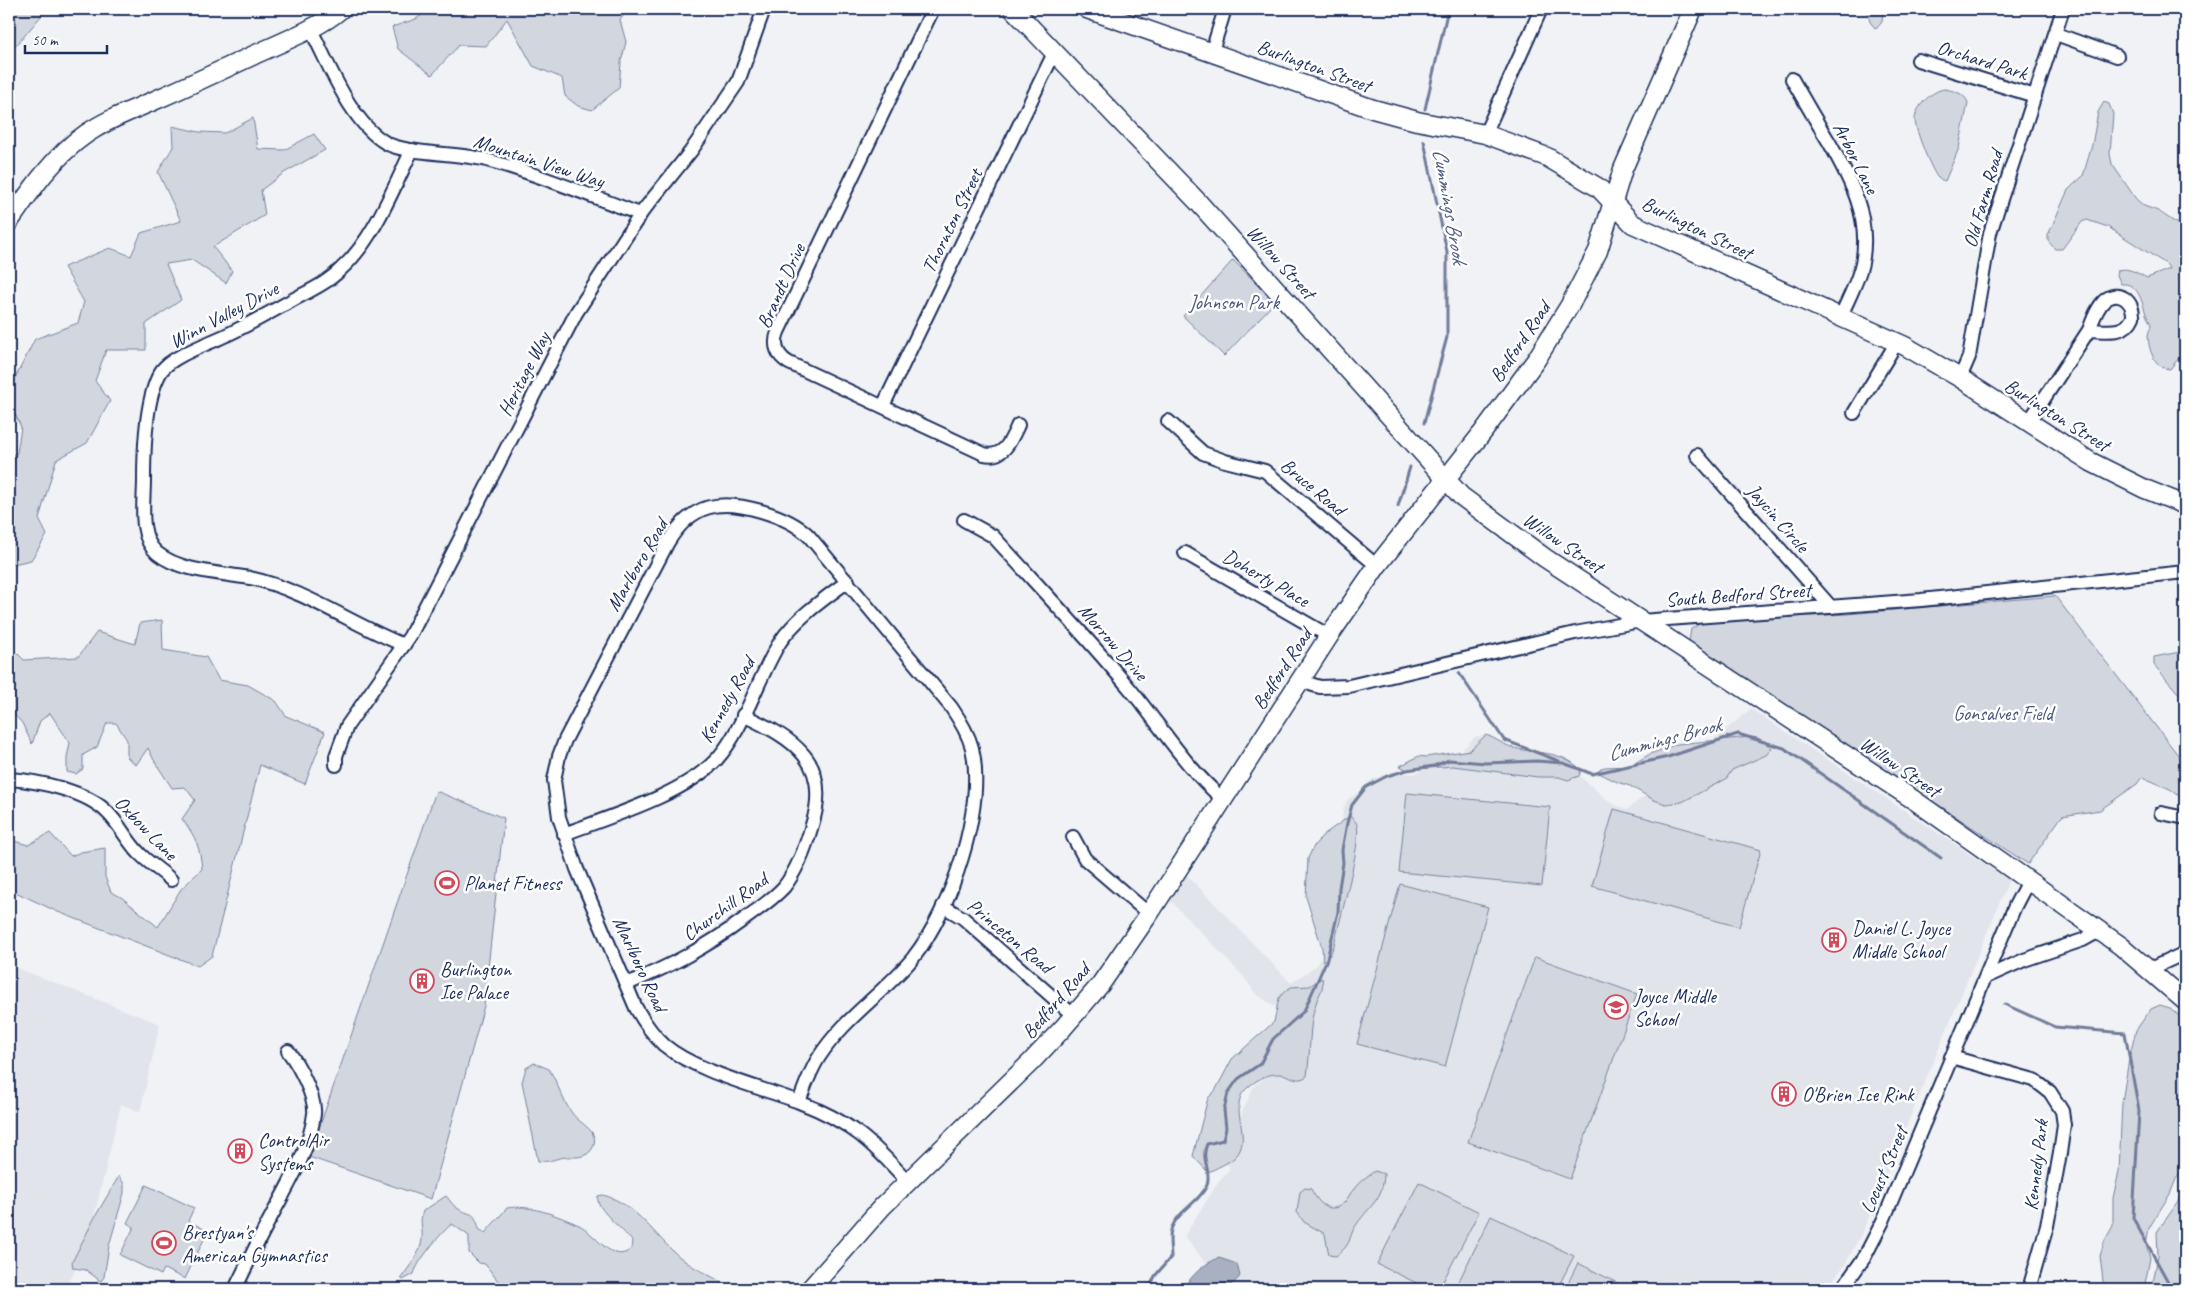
<svg xmlns="http://www.w3.org/2000/svg" width="2194" height="1298" viewBox="0 0 2194 1298" font-family="Caveat,sans-serif">
  <style>
    .built { fill: #e1e4ea }
    .green { fill: #d2d6df; stroke: #76829e }
    .water { fill: #a8b0c2; stroke: #707c9a }
    .lines { fill: none; stroke-linecap: round; stroke-linejoin: round }
    .stream { stroke: #707c9a; stroke-width: 3 }
    .street-casing { stroke: #1b2f5e; stroke-width: 16 }
    .secondary-casing { stroke: #1b2f5e; stroke-width: 21 }
    .street { stroke: #fff; stroke-width: 12 }
    .secondary { stroke: #fff; stroke-width: 18 }
    .labels { text-anchor: middle; dominant-baseline: central; stroke-width: 5; stroke-linejoin: round; paint-order: stroke }
    .street-label { font-size: 20px; fill: #1b2f5e; stroke: #fff }
    .park-label { font-size: 20px; fill: #49597e; stroke: #fff }
    .poi-label { font-size: 20px; fill: #1b2f5e; stroke: #fff; text-anchor: start }
    .water-label { font-size: 21px; font-style: italic; fill: #4c5c81; stroke: #fff }
  </style>
  <rect width="100%" height="100%" fill="#f1f2f5"/>
  <filter id="ink" filterUnits="userSpaceOnUse"><feTurbulence type="fractalNoise" baseFrequency=".02" numOctaves="2"/><feDisplacementMap in="SourceGraphic" scale="10" xChannelSelector="R" yChannelSelector="G"/><feConvolveMatrix kernelMatrix="1 2 1 2 8 2 1 2 1" color-interpolation-filters="sRGB"/></filter>
  <g filter="url(#ink)">
    <g class="built">
      <path d="M 1751,709 L 2009,880 L 1862,1233 L 1844,1266 L 1826,1289 L 1210,1289 L 1211,1270 L 1184,1236 L 1219,1181 L 1230,1168 L 1225,1161 L 1243,1110 L 1254,1086 L 1271,1073 L 1296,1021 L 1256,994 L 1243,976 L 1170,900 L 1186,874 L 1291,983 L 1317,965 L 1321,958 L 1342,831 L 1343,809 L 1347,800 L 1358,793 L 1371,780 L 1391,772 L 1414,774 L 1428,768 L 1440,769 L 1456,756 L 1475,737 L 1489,735 L 1516,751 L 1576,773 L 1610,802 L 1627,810 Z"/>
      <path d="M 9,965 L 160,1024 L 140,1112 L 121,1104 L 86,1250 L 65,1289 L 9,1289 Z"/>
    </g>
    <g class="green">
      <path d="M 9,9 L 47,9 L 9,54 Z"/>
      <path d="M 430,9 L 629,9 L 620,20 L 626,42 L 621,62 L 619,88 L 592,110 L 578,106 L 565,96 L 562,78 L 533,66 L 507,19 L 486,46 L 459,45 L 432,75 L 398,49 L 392,27 L 416,19 Z"/>
      <path d="M 1867,9 L 1883,9 L 1882,22 L 1876,29 L 1870,22 Z"/>
      <path d="M 1945,89 C 1954,91 1965,93 1968,103 L 1959,148 L 1945,181 C 1943,180 1941,180 1938,178 C 1932,172 1915,130 1915,120 C 1915,107 1932,90 1945,89 Z"/>
      <path d="M 2104,102 L 2109,104 L 2113,114 L 2110,154 L 2112,164 L 2136,199 L 2144,206 L 2158,211 L 2176,223 L 2185,222 L 2185,346 L 2183,353 L 2170,369 C 2154,368 2149,350 2148,336 C 2148,331 2151,329 2151,325 C 2150,321 2147,318 2146,314 C 2142,302 2138,282 2121,284 L 2117,275 L 2118,270 C 2128,267 2138,273 2147,278 L 2170,269 L 2166,264 L 2108,227 L 2087,220 L 2082,222 L 2062,249 L 2055,249 L 2048,241 L 2048,235 L 2068,190 L 2083,176 L 2092,145 L 2098,112 Z"/>
      <path d="M 253,118 L 258,149 L 284,150 L 314,134 L 325,150 L 284,173 L 261,190 L 265,215 L 213,247 L 232,271 L 226,283 L 192,260 L 166,264 L 181,300 L 146,324 L 146,350 L 106,350 L 95,381 L 110,401 L 87,443 L 56,460 L 39,519 L 47,535 L 31,560 L 9,565 L 9,456 L 17,453 L 21,427 L 9,401 L 9,390 L 35,339 L 78,323 L 84,302 L 64,267 L 110,248 L 131,256 L 141,233 L 181,221 L 158,172 L 173,147 L 172,126 L 199,132 L 225,133 Z"/>
      <path d="M 1233,260 L 1275,302 L 1224,356 L 1183,316 Z"/>
      <path d="M 2055,596 L 2185,764 L 2185,800 L 2170,789 L 2142,777 L 2137,784 L 2100,810 L 2062,816 L 2028,864 L 1689,641 L 1691,629 L 1703,622 L 1847,614 Z"/>
      <path d="M 162,620 L 163,650 L 206,657 L 219,680 L 248,685 L 276,701 L 286,716 L 325,732 L 305,784 L 260,765 L 212,956 L 198,966 L 58,912 L 9,889 L 9,829 L 14,841 L 28,845 L 50,833 L 71,856 L 81,852 L 105,848 L 105,877 L 111,892 L 121,897 L 158,927 L 181,889 L 202,869 C 200,847 196,837 182,819 L 195,800 L 185,787 L 172,788 L 155,762 L 148,748 L 136,765 L 127,757 L 127,740 L 116,723 L 107,723 L 97,747 L 83,755 L 83,769 L 76,774 L 67,772 L 67,757 L 70,743 L 50,713 L 40,721 L 32,744 L 22,723 L 12,712 L 9,714 L 9,645 L 24,660 L 78,657 L 97,632 L 135,644 L 140,623 Z"/>
      <path d="M 2185,651 L 2185,701 L 2154,665 L 2154,657 Z"/>
      <path d="M 1486,735 C 1495,738 1502,744 1511,747 C 1536,755 1561,749 1581,770 L 1579,776 L 1568,780 L 1559,777 L 1538,777 L 1453,766 L 1407,770 L 1400,766 L 1419,756 L 1426,757 L 1470,750 Z"/>
      <path d="M 1751,737 L 1758,738 L 1772,748 L 1766,755 L 1732,770 L 1726,779 L 1682,802 L 1666,804 L 1654,800 L 1630,786 L 1617,782 L 1597,772 L 1604,767 L 1630,766 L 1650,754 L 1677,744 Z"/>
      <path d="M 436,791 L 504,818 L 484,1006 L 431,1199 L 309,1157 Z"/>
      <path d="M 1407,793 L 1550,807 L 1542,886 L 1399,872 Z"/>
      <path d="M 1614,809 L 1761,850 L 1739,927 L 1592,886 Z"/>
      <path d="M 1350,816 C 1353,819 1356,821 1357,825 C 1362,843 1339,922 1334,945 L 1330,955 L 1323,961 L 1322,948 L 1306,897 L 1308,858 L 1314,846 L 1323,835 Z"/>
      <path d="M 1400,884 L 1488,907 L 1445,1067 L 1357,1044 Z"/>
      <path d="M 1535,957 L 1637,994 L 1570,1179 L 1468,1142 Z"/>
      <path d="M 1322,978 C 1324,988 1321,991 1317,1000 C 1308,1024 1311,1051 1307,1076 C 1296,1084 1291,1074 1279,1074 C 1267,1073 1253,1082 1245,1090 C 1228,1108 1254,1139 1235,1157 C 1230,1162 1215,1169 1208,1172 L 1193,1156 L 1208,1098 L 1215,1091 L 1232,1059 L 1274,1022 L 1279,998 L 1284,992 L 1291,987 L 1310,986 Z"/>
      <path d="M 2160,1005 L 2170,1008 L 2185,1020 L 2185,1167 L 2176,1179 L 2170,1194 L 2149,1228 L 2146,1244 L 2150,1258 L 2144,1289 L 2104,1289 L 2100,1256 L 2105,1240 L 2113,1226 L 2113,1198 L 2119,1172 L 2122,1102 L 2129,1059 L 2136,1030 L 2151,1009 Z"/>
      <path d="M 534,1063 L 549,1069 C 558,1083 562,1100 572,1113 C 580,1125 602,1131 592,1149 C 586,1158 577,1157 568,1157 C 557,1157 550,1163 538,1161 L 522,1082 L 526,1068 Z"/>
      <path d="M 1375,1171 L 1384,1174 C 1383,1200 1370,1205 1357,1224 C 1347,1238 1354,1242 1336,1256 L 1329,1255 L 1325,1234 L 1304,1222 L 1297,1212 L 1300,1192 L 1305,1188 L 1311,1189 C 1318,1203 1330,1216 1345,1202 C 1348,1198 1350,1193 1354,1189 C 1360,1181 1367,1176 1375,1171 Z"/>
      <path d="M 119,1176 L 124,1184 L 124,1193 L 109,1246 L 104,1277 L 101,1281 L 99,1280 L 86,1270 L 73,1268 L 72,1262 L 96,1215 Z"/>
      <path d="M 1419,1182 L 1479,1212 L 1439,1289 L 1429,1289 L 1377,1264 Z"/>
      <path d="M 2185,1182 L 2185,1289 L 2152,1289 L 2158,1255 L 2157,1232 L 2178,1202 Z"/>
      <path d="M 146,1185 L 194,1208 L 188,1221 L 208,1231 L 185,1279 L 164,1269 L 161,1275 L 120,1255 L 134,1227 L 127,1223 Z"/>
      <path d="M 603,1195 C 637,1204 655,1237 681,1258 C 696,1271 716,1276 730,1289 L 500,1289 L 498,1281 L 485,1264 L 479,1263 L 469,1253 L 469,1236 L 452,1224 C 443,1230 416,1263 414,1274 L 403,1280 L 401,1278 C 409,1267 421,1253 422,1239 C 423,1229 419,1221 423,1211 L 446,1196 C 450,1200 453,1206 457,1208 C 471,1217 474,1209 479,1229 L 485,1233 L 507,1208 C 530,1204 558,1216 579,1225 C 594,1232 613,1266 631,1249 L 632,1241 C 624,1230 594,1208 598,1196 Z"/>
      <path d="M 1491,1216 L 1574,1256 L 1557,1289 L 1455,1289 Z"/>
      <path d="M 1578,1263 L 1629,1289 L 1565,1289 Z"/>
    </g>
    <path class="water" d="M 1219,1258 L 1237,1264 L 1240,1276 C 1228,1294 1202,1289 1183,1289 C 1191,1276 1204,1263 1219,1258 Z"/>
    <g class="lines">
      <g class="stream">
        <path d="M 1425,109 L 1448,9"/>
        <path d="M 1424,141 L 1447,252 L 1447,337 L 1424,423"/>
        <path d="M 1398,506 L 1410,467"/>
        <path d="M 1459,673 L 1504,740 L 1559,761"/>
        <path d="M 1577,768 L 1592,774 L 1668,757 L 1738,734 L 1784,748 L 1941,858"/>
        <path d="M 2004,1004 L 2055,1027 L 2125,1033 L 2139,1111 L 2133,1218 L 2172,1289"/>
        <path d="M 1149,1289 L 1155,1276 L 1171,1257 C 1171,1247 1168,1236 1172,1227 C 1179,1210 1200,1202 1207,1185 C 1212,1170 1200,1159 1207,1144 L 1223,1140 L 1226,1128 L 1224,1110 L 1228,1093 L 1238,1079 L 1260,1064 L 1273,1039 L 1304,1011 L 1327,959 L 1338,912 L 1339,888 L 1343,863 L 1342,850 L 1347,823 L 1352,805 L 1366,787 L 1387,776 L 1407,770 L 1434,766 L 1449,760 L 1486,763 L 1537,761 L 1563,763 L 1577,768"/>
      </g>
      <g class="street-casing">
        <g id="street">
          <path d="M 933,9 L 778,332 C 773,345 777,356 789,363 L 984,454 C 1004,459 1011,440 1018,425"/>
          <path d="M 310,28 C 329,64 350,122 386,143 C 405,154 461,153 487,160 C 539,174 590,196 640,214"/>
          <path d="M 2056,34 L 2117,56"/>
          <path d="M 1212,51 L 1225,9"/>
          <path d="M 1918,60 L 2035,96"/>
          <path d="M 1792,79 C 1804,100 1816,121 1829,142 C 1851,181 1871,217 1862,263 C 1858,282 1848,299 1841,316"/>
          <path d="M 1485,134 L 1541,9"/>
          <path d="M 1960,378 L 1969,357 L 1990,233 L 2063,9"/>
          <path d="M 883,406 L 1054,53"/>
          <path d="M 1854,413 L 1897,342"/>
          <path d="M 1168,421 L 1203,453 L 1225,461 L 1265,471 L 1377,566"/>
          <path d="M 2028,423 L 2089,330 C 2105,330 2125,336 2133,317 C 2134,301 2118,288 2104,301 C 2096,309 2093,320 2089,330"/>
          <path d="M 1697,455 L 1831,607"/>
          <path d="M 964,520 L 993,536 C 1039,587 1086,636 1130,689 C 1161,726 1185,767 1223,799"/>
          <path d="M 1185,553 L 1329,636"/>
          <path d="M 404,645 C 353,625 303,589 250,578 C 222,573 180,572 157,553 C 138,537 144,503 144,480 C 144,451 145,395 162,370 C 173,356 205,345 222,337 C 245,327 267,314 289,302 C 307,292 326,284 340,270 C 373,241 393,189 412,150"/>
          <path d="M 1300,681 L 1320,687 L 1349,686 L 1575,633 L 1641,621 L 1921,600 L 2185,572"/>
          <path d="M 336,765 L 336,756 L 347,726 L 410,636 L 576,313 L 642,212 L 691,151 L 738,82 L 764,9"/>
          <path d="M 9,779 C 39,781 87,791 108,813 C 120,825 127,841 139,853 C 148,863 161,870 171,880"/>
          <path d="M 2161,813 L 2185,818"/>
          <path d="M 564,834 C 609,817 685,794 717,759 C 744,729 758,677 780,642 C 797,617 824,599 848,581"/>
          <path d="M 1073,837 L 1085,859 L 1149,914"/>
          <path d="M 943,906 L 963,918 L 1074,1016"/>
          <path d="M 2150,969 L 2185,953"/>
          <path d="M 1986,977 L 2024,960 L 2083,940 L 2099,931"/>
          <path d="M 627,984 C 670,966 705,948 743,920 C 757,910 772,900 784,887 C 798,869 806,846 812,825 C 832,762 794,739 743,715"/>
          <path d="M 1951,1057 L 2034,1080 L 2050,1092 L 2062,1111 L 2064,1125 L 2060,1153 L 2047,1226 L 2029,1289"/>
          <path d="M 799,1102 C 760,1087 696,1072 664,1045 C 653,1035 644,1022 636,1008 L 577,869 L 559,817 L 554,780 L 559,756 L 565,740 L 668,542 C 692,503 720,499 761,511 C 778,516 796,523 809,536 L 951,707 C 960,720 968,733 972,748 C 986,808 951,910 913,958 C 884,993 844,1018 819,1057 C 810,1071 805,1086 799,1102 C 851,1122 871,1141 908,1182"/>
          <path d="M 235,1289 C 247,1265 258,1241 271,1217 C 288,1185 310,1150 314,1114 C 316,1097 298,1064 288,1051"/>
          <path d="M 1842,1289 L 1864,1258 L 1883,1221 L 2015,906 L 2028,881"/>
        </g>
      </g>
      <g class="secondary-casing">
        <g id="secondary">
          <path d="M 1013,9 L 1198,202 L 1461,496 L 1545,558 L 1914,800 L 2121,946 L 2185,1001"/>
          <path d="M 1087,9 L 1373,109 L 1417,121 L 1485,134 L 1547,157 L 1599,188 L 1633,224 L 1905,346 L 1960,378 L 2091,462 L 2145,489 L 2185,505"/>
          <path d="M 9,222 C 31,190 54,156 86,134 C 106,120 128,112 151,102 C 185,87 220,71 254,55 C 280,43 321,27 341,9"/>
          <path d="M 810,1289 L 882,1207 L 1031,1062 L 1063,1028 L 1100,985 L 1149,914 L 1329,636 L 1377,566 L 1483,432 L 1536,360 L 1570,305 L 1598,251 L 1623,169 L 1693,9"/>
        </g>
      </g>
      <use href="#street" class="street"/>
      <use href="#secondary" class="secondary"/>
    </g>
  </g>
  <defs>
    <g id="stadium-ring" transform="scale(1.25)"><circle r="9.5" fill="#fff" stroke="#d1495b" stroke-width="1.5"/><path d="M0-5a6.5 5 0 1 0 0 10a6.5 5 0 1 0 0-10ZM-3.5-1.8h7v3.6h-7Z" fill="#d1495b"/></g>
    <g id="building-ring" transform="scale(1.25)"><circle r="9.5" fill="#fff" stroke="#d1495b" stroke-width="1.5"/><path d="M-4-6H4V6H1V3H-1V6H-4ZM-2.5-4.3h1.7v1.8h-1.7ZM.8-4.3h1.7v1.8H.8ZM-2.5-1h1.7V.8h-1.7ZM.8-1h1.7V.8H.8Z" fill="#d1495b"/></g>
    <g id="school-ring" transform="scale(1.25)"><circle r="9.5" fill="#fff" stroke="#d1495b" stroke-width="1.5"/><path d="M0-5L7-2L0 1L-7-2ZM-4 1L0 2.5L4 1V4Q0 6-4 4Z" fill="#d1495b"/></g>
  </defs>
  <g fill-rule="evenodd">
    <use href="#stadium-ring" x="447" y="883"/>
    <use href="#building-ring" x="1834" y="940"/>
    <use href="#building-ring" x="422" y="981"/>
    <use href="#school-ring" x="1616" y="1007"/>
    <use href="#building-ring" x="1784" y="1094"/>
    <use href="#building-ring" x="240" y="1151"/>
    <use href="#stadium-ring" x="164" y="1243"/>
  </g>
  <g class="labels">
    <g class="street-label">
      <text transform="translate(1982 60) rotate(17)">Orchard Park</text>
      <text transform="translate(1314 66) rotate(20)">Burlington Street</text>
      <text transform="translate(1856 158) rotate(63)">Arbor Lane</text>
      <text transform="translate(539 161) rotate(18)">Mountain View Way</text>
      <text transform="translate(1983 199) rotate(-74)">Old Farm Road</text>
      <text transform="translate(952 221) rotate(-64)">Thornton Street</text>
      <text transform="translate(1697 228) rotate(26)">Burlington Street</text>
      <text transform="translate(1281 262) rotate(48)">Willow Street</text>
      <text transform="translate(781 286) rotate(-66)">Brandt Drive</text>
      <text transform="translate(224 315) rotate(-28)">Winn Valley Drive</text>
      <text transform="translate(1520 342) rotate(-56)">Bedford Road</text>
      <text transform="translate(524 374) rotate(-63)">Heritage Way</text>
      <text transform="translate(2057 415) rotate(32)">Burlington Street</text>
      <text transform="translate(1313 487) rotate(40)">Bruce Road</text>
      <text transform="translate(1778 518) rotate(49)">Jaycin Circle</text>
      <text transform="translate(1563 543) rotate(34)">Willow Street</text>
      <text transform="translate(637 565) rotate(-60)">Marlboro Road</text>
      <text transform="translate(1266 578) rotate(30)">Doherty Place</text>
      <text transform="translate(1738 595) rotate(-4)">South Bedford Street</text>
      <text transform="translate(1113 642) rotate(49)">Morrow Drive</text>
      <text transform="translate(1282 669) rotate(-57)">Bedford Road</text>
      <text transform="translate(727 700) rotate(-61)">Kennedy Road</text>
      <text transform="translate(1900 767) rotate(34)">Willow Street</text>
      <text transform="translate(146 828) rotate(46)">Oxbow Lane</text>
      <text transform="translate(725 907) rotate(-36)">Churchill Road</text>
      <text transform="translate(1010 936) rotate(40)">Princeton Road</text>
      <text transform="translate(640 964) rotate(65)">Marlboro Road</text>
      <text transform="translate(1056 1001) rotate(-49)">Bedford Road</text>
      <text transform="translate(2036 1165) rotate(-83)">Kennedy Park</text>
      <text transform="translate(1884 1170) rotate(-67)">Locust Street</text>
    </g>
    <g class="park-label">
      <text x="1234" y="302">Johnson Park</text>
      <text x="2003" y="713">Gonsalves Field</text>
    </g>
    <g class="poi-label">
      <text x="464" y="883">Planet Fitness</text>
      <text x="1852" y="928">Daniel L. Joyce<tspan x="1852" dy="23">Middle School</tspan></text>
      <text x="440" y="969">Burlington<tspan x="440" dy="23">Ice Palace</tspan></text>
      <text x="1634" y="996">Joyce Middle<tspan x="1634" dy="23">School</tspan></text>
      <text x="1802" y="1094">O'Brien Ice Rink</text>
      <text x="258" y="1140">ControlAir<tspan x="258" dy="23">Systems</tspan></text>
      <text x="182" y="1232">Brestyan's<tspan x="182" dy="23">American Gymnastics</tspan></text>
    </g>
    <g class="water-label">
      <text transform="translate(1450 206) rotate(80)">Cummings Brook</text>
      <text transform="translate(1664 739) rotate(-15)">Cummings Brook</text>
    </g>
  </g>
  <rect width="2194" height="1298" fill="none" stroke="#fff" stroke-width="30"/>
  <rect x="15" y="15" width="2164" height="1268" fill="none" stroke="#1b2f5e" stroke-width="2" filter="url(#ink)"/>
  <path d="M25 45v8h82v-8" fill="none" stroke="#1b2f5e" stroke-width="2.5"/>
  <text x="32" y="45" font-size="15" fill="#1b2f5e" stroke="#ffffff" stroke-width="4" paint-order="stroke">50 m</text>
</svg>
